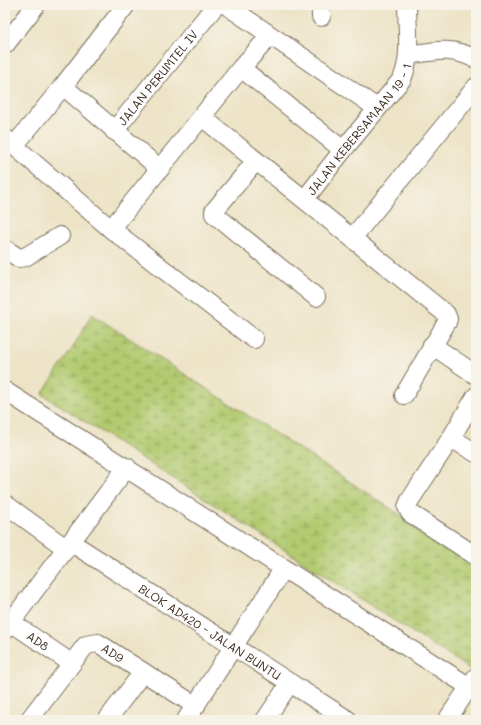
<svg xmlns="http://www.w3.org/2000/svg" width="481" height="725" viewBox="0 0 481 725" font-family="Mali,sans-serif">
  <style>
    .wetland { fill: url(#wetland-marsh); stroke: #767a46 }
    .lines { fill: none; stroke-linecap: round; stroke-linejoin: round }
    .minor-casing { stroke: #796b59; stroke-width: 20 }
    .minor { stroke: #fff; stroke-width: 18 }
    .labels { text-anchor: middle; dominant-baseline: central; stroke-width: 4; stroke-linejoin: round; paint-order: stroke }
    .street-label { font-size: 12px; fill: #3b2a1e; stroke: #f7f3e8 }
  </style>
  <defs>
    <pattern id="wetland-marsh" width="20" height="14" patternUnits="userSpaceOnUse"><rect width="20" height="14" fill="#b2ca6f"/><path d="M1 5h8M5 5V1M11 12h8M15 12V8" fill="none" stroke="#92a45b"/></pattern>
  </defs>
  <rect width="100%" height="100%" fill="#f7f3e8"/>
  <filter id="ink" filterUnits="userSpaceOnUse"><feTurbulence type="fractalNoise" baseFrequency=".025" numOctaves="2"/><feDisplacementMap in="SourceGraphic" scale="8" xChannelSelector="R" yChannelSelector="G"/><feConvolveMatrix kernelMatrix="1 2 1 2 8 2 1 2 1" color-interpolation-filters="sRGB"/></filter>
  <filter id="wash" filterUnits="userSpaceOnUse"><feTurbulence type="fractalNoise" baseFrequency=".012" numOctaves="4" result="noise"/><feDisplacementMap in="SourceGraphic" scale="16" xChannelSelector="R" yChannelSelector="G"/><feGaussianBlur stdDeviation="0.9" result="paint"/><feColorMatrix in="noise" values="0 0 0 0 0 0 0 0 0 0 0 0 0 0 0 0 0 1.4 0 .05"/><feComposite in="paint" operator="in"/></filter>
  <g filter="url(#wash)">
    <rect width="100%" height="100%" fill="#ede4c7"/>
    <path class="wetland" d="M 92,314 L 476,564 L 476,663 L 471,670 L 42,394 L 72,349 Z"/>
  </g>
  <g filter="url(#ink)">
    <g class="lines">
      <g class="minor-casing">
        <g id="minor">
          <path d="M 226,5 L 377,108"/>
          <path d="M 321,5 L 321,17"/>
          <path d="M 5,45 L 36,5"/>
          <path d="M 408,55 C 435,51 450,46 476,59"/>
          <path d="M 241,68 L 343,150"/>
          <path d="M 63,86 L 160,169"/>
          <path d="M 202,117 L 446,314 L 448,319 L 447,322 L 404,395"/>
          <path id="s1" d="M 114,131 L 216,5"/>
          <path d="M 5,138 L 111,229 L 254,339"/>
          <path d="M 14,146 L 63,86 L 126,5"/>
          <path d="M 256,161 L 214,211 L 214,214 L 316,297"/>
          <path id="s2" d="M 305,199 L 343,150 L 402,79 C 412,57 407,29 407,5"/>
          <path d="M 111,229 L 241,68 L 270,36"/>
          <path d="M 353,237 L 476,87"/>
          <path d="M 5,249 L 19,258 L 25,257 L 60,236"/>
          <path d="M 432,345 L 476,375"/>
          <path d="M 5,391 L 476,691"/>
          <path d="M 476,396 L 451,438 L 410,500 L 407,507 L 410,513 L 476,556"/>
          <path d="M 451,438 L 476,453"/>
          <path d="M 5,504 L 67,549"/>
          <path id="s3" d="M 72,543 L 348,720"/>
          <path id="s4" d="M 5,618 L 71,663"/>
          <path d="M 5,630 L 127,467"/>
          <path id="s5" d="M 29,720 L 86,645 L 98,643 L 196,706"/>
          <path d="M 107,720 L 143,672"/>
          <path d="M 186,720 L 284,568"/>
          <path d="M 265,720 L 290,683"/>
          <path d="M 447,720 L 476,677"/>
        </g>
      </g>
      <use href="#minor" class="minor"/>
    </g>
  </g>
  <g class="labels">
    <g class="street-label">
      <text stroke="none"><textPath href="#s1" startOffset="69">JALAN PERUMTEL IV</textPath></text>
      <text stroke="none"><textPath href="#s2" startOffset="89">JALAN KEBERSAMAAN 19 - 1</textPath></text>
      <text stroke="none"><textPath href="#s3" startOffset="164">BLOK AD420 - JALAN BUNTU</textPath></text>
      <text stroke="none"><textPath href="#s4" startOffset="40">AD8</textPath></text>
      <text stroke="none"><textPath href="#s5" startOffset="124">AD9</textPath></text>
    </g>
  </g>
  <rect width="481" height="725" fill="none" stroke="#f7f3e8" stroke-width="20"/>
</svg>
